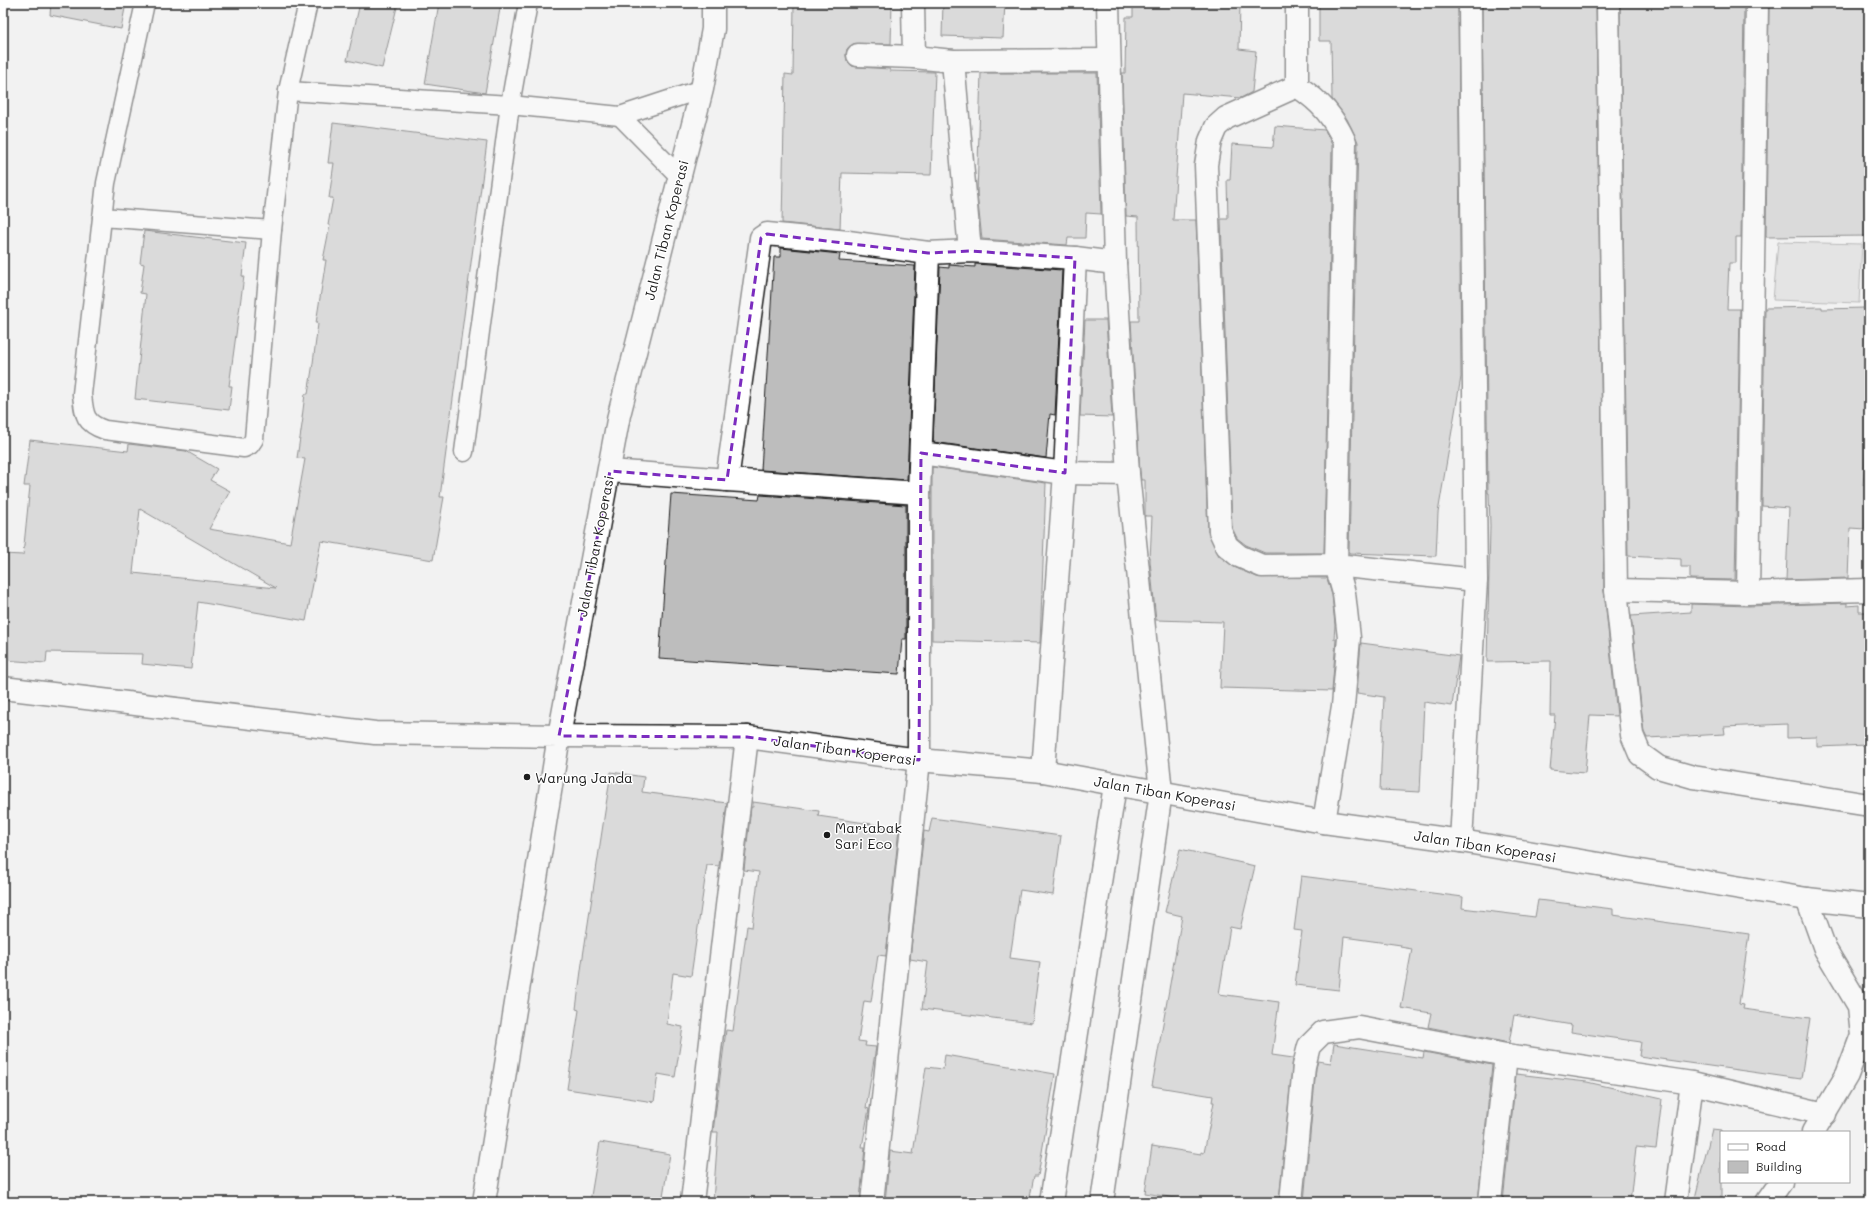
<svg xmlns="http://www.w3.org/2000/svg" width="1872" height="1205" viewBox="0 0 1872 1205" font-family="Mali,sans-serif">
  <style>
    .garden { fill: #d2d2d2; stroke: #777 }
    .building { fill: #bdbdbd; stroke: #1c1c1c; fill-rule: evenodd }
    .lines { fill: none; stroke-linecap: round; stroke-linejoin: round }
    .service-casing { stroke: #1c1c1c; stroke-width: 21 }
    .minor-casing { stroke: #1c1c1c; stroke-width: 25 }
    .tertiary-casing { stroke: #1c1c1c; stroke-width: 25 }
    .service { stroke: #fff; stroke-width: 18 }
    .minor { stroke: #fff; stroke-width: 22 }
    .tertiary { stroke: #fff; stroke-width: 22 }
    .marked { fill: none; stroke: #7b2cbf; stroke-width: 3; stroke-dasharray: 8 5; stroke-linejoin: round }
    .poi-dot { fill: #1c1c1c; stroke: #fff; stroke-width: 1.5 }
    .labels { text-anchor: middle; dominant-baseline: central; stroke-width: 3; stroke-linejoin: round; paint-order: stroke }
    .street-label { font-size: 14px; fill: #1c1c1c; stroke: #fff }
    .poi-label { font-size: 14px; fill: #1c1c1c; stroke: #fff; text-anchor: start }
  </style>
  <rect width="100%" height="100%" fill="#f2f2f2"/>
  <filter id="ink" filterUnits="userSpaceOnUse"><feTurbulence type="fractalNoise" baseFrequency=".025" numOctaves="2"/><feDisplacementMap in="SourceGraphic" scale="8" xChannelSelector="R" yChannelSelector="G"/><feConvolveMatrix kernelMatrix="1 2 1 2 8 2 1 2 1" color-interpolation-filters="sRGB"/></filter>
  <g filter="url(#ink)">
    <path class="garden" d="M 1778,242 L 1862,244 L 1859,303 L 1773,300 Z"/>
    <g class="building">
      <path d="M 51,3 L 126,3 L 121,29 L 50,15 Z"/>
      <path d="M 360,3 L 398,3 L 382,68 L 347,60 Z"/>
      <path d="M 439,3 L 501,3 L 485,93 L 425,84 Z"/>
      <path d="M 794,3 L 892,3 L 891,44 L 853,44 L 847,49 L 846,55 L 847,61 L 852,66 L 858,67 L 890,69 L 890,71 L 935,72 L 931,175 L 842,173 L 840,229 L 782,223 L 785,74 L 793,75 Z"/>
      <path d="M 943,3 L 1005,3 L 1003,38 L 942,36 Z"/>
      <path d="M 1133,3 L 1240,3 L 1239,49 L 1256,51 L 1252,92 L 1241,98 L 1182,93 L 1173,220 L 1196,220 L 1208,531 L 1219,556 L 1234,567 L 1257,577 L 1327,578 L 1332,595 L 1335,625 L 1334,639 L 1336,639 L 1332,691 L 1220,688 L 1223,622 L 1156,620 L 1150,561 L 1152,516 L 1145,516 L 1145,480 L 1141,480 L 1140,473 L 1131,321 L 1139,321 L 1138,217 L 1126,216 L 1122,73 L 1125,73 L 1126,17 L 1133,17 Z"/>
      <path d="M 1322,3 L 1458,3 L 1461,377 L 1438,513 L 1436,556 L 1349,553 L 1358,142 L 1347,119 L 1332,99 L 1331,41 L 1319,41 L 1319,6 L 1322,5 Z"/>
      <path d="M 1482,3 L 1596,3 L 1604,590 L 1617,716 L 1590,715 L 1585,773 L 1550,770 L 1555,715 L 1550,715 L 1551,661 L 1487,662 L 1490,526 L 1489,493 L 1488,493 Z"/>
      <path d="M 1620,3 L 1744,3 L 1741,237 L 1736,237 L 1736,263 L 1729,263 L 1727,309 L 1740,309 L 1735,580 L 1690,579 L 1690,567 L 1681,567 L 1681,559 L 1628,556 Z"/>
      <path d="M 1769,3 L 1866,3 L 1869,236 L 1766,237 Z"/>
      <path d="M 981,73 L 1097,73 L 1101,214 L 1086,213 L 1085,238 L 1068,238 L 1067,245 L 982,239 L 977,194 Z"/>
      <path d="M 333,123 L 487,142 L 440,497 L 444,497 L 433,560 L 321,541 L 306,621 L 198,602 L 191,669 L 142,664 L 143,654 L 47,652 L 46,663 L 3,660 L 3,554 L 23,555 L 30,486 L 24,486 L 30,440 L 128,451 L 129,444 L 186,451 L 217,469 L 210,480 L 230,491 L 209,529 L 290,543 L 305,459 L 297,458 L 303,418 L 302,418 L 305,394 L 308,394 L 313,363 L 318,324 L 316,323 L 326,260 L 323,260 L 330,225 L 328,225 L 333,198 L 329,198 L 334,163 L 328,163 ZM 140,509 L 200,544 L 276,588 L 133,573 Z"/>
      <path d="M 1275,126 L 1325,130 L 1332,145 L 1324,553 L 1265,553 L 1246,545 L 1237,538 L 1232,528 L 1221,219 L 1228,219 L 1227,180 L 1230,180 L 1232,144 L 1273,147 Z"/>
      <path d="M 144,231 L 246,243 L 242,276 L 244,276 L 229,386 L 232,386 L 229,410 L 135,399 L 146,294 L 140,293 L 144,264 L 140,263 Z"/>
      <path d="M 781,248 L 840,254 L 839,261 L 915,266 L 907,480 L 761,470 L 774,257 L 781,257 Z"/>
      <path d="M 975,264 L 1062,270 L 1055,415 L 1050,414 L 1046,458 L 933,442 L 940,267 L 949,268 L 949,265 L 975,267 Z"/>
      <path d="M 1822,307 L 1822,309 L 1865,308 L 1869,405 L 1863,485 L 1867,485 L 1865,529 L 1850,528 L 1848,578 L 1786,580 L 1789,508 L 1762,506 L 1765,308 Z"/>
      <path d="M 1085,320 L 1106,320 L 1112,417 L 1080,416 Z"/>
      <path d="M 932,467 L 1046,483 L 1040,643 L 932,640 Z"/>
      <path d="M 671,494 L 759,500 L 760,495 L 906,505 L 906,639 L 902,639 L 899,674 L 659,658 Z"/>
      <path d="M 1847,603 L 1847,606 L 1859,605 L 1859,612 L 1869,612 L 1869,745 L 1817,747 L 1817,737 L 1787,738 L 1787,724 L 1724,727 L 1725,734 L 1647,738 L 1644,732 L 1631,616 L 1691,612 L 1691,604 L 1748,606 Z"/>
      <path d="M 1361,643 L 1459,656 L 1452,706 L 1424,702 L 1420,792 L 1380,790 L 1384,697 L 1357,693 Z"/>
      <path d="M 611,772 L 644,777 L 642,792 L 727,803 L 719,866 L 707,865 L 691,976 L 673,973 L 667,1024 L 683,1027 L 675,1077 L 658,1074 L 654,1102 L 567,1089 L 579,1010 L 576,1009 L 582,963 Z"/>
      <path d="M 753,802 L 819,811 L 818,816 L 899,828 L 886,956 L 878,955 L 871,1002 L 864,1001 L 858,1041 L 866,1042 L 865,1046 L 876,1047 L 866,1108 L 869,1109 L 862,1147 L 865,1147 L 860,1202 L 713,1202 L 718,1132 L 713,1132 L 726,1030 L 733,1031 L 747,926 L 752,927 L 759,872 L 744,870 L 751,807 L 753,807 Z"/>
      <path d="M 932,818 L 1061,836 L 1053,895 L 1020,890 L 1010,958 L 1040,962 L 1032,1023 L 922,1009 L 928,962 L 910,959 L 924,831 L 929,832 Z"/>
      <path d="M 1180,849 L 1255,866 L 1240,929 L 1230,927 L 1219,994 L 1279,1002 L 1272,1055 L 1293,1058 L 1279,1202 L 1200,1202 L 1145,1193 L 1152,1146 L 1201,1154 L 1201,1152 L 1204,1153 L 1214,1102 L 1212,1102 L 1213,1096 L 1152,1086 L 1182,916 L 1165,912 Z"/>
      <path d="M 1301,876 L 1463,897 L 1462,908 L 1535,917 L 1538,900 L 1613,909 L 1613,915 L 1749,934 L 1739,1004 L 1744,1005 L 1743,1009 L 1810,1018 L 1801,1079 L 1639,1056 L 1641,1042 L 1571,1032 L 1572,1025 L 1514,1015 L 1509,1043 L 1428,1027 L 1431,1013 L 1401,1008 L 1412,949 L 1400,947 L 1401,945 L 1344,937 L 1339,990 L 1295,985 L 1302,931 L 1294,930 Z"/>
      <path d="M 1334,1044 L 1423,1058 L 1424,1052 L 1492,1065 L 1478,1202 L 1304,1202 L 1316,1068 L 1318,1061 L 1331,1063 Z"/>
      <path d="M 945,1055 L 1055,1074 L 1038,1176 L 1034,1176 L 1029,1202 L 885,1202 L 890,1151 L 913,1154 L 926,1067 L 943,1069 Z"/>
      <path d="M 1516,1074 L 1587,1082 L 1662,1099 L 1656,1149 L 1636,1147 L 1630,1202 L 1503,1202 Z"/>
      <path d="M 1712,1129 L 1721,1130 L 1721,1202 L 1694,1202 Z"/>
      <path d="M 600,1142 L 670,1154 L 662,1202 L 590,1202 Z"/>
    </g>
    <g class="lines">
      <g class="service-casing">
        <g id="service">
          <path d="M 145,3 L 106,183 L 82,394 C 84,414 84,423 105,430 L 244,448 L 250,445 L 254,439 L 272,230 L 288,91 L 308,3"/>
          <path d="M 288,91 L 510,105 L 620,116 L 702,89"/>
          <path d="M 620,116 L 680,177"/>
          <path d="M 102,217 L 272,230"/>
          <path d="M 464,452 L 510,105 L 528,3"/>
        </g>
      </g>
      <g class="minor-casing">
        <g id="minor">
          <path d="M 913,3 L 914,57"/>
          <path d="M 1297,3 L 1297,86"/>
          <path d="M 1608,3 L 1616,590 L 1632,735 L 1640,754 L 1658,767 L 1693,777 L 1869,805"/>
          <path d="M 858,55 L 914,57 L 953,61 L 1109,60"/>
          <path d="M 953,61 L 970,251"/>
          <path d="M 921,453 L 1065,473 L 1128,474"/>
          <path d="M 610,471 L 727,480 L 761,238 L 767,234 L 848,242 L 928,253 L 970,251 L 1075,258 L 1115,263"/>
          <path d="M 727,480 L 919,493"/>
          <path d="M 1616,590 L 1748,593 L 1869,590"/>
          <path d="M 1748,593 L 1757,3"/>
          <path d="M 3,688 L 375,733 L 559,736 L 484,1202"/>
          <path d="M 1043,771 L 1065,473 L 1075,258"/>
          <path d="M 1324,822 L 1343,706 L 1349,638 L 1344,593 L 1336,565 L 1345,142 C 1333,116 1322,103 1297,86 L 1226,118 L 1216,127 L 1210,141 L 1206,165 L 1220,531 L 1227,546 L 1239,556 L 1262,566 L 1336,565 L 1476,580"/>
          <path d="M 1461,841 L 1476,580 L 1470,3"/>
          <path d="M 1807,899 L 1825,949 L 1859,1006 L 1862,1035 L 1847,1075 L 1813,1132"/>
          <path d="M 692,1202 L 747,737"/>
          <path d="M 872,1202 L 919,760 L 919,493 L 928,253"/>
          <path d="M 1051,1202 L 1115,785"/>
          <path d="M 1102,1202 L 1161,792 L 1128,474 L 1115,263 L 1108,3"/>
          <path d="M 1291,1202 L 1304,1066 L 1309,1046 L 1323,1032 L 1359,1027 L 1506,1055 L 1692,1083 L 1825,1114"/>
          <path d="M 1490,1202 L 1506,1055"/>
          <path d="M 1676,1202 L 1692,1083"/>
          <path d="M 1767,1202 L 1781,1182"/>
        </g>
      </g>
      <g class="tertiary-casing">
        <path id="tertiary" d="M 713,3 L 713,29 L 702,89 L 619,415 L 559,736 L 747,737 L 919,760 L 1043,771 L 1324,822 L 1461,841 L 1807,899 L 1869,906"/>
      </g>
      <use href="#service" class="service"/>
      <use href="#minor" class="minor"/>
      <use href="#tertiary" class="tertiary"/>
    </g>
  </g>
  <path d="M0 0H1872V1205H0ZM 767,234 L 928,253 L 970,251 L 1075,258 L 1065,473 L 921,453 L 919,760 L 747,737 L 559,736 L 610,471 L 727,480 L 761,238 Z" fill="#f2f2f2" fill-opacity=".55" fill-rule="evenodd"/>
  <path class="marked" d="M 767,234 L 928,253 L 970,251 L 1075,258 L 1065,473 L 921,453 L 919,760 L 747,737 L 559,736 L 610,471 L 727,480 L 761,238 Z"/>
  <g class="poi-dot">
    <circle cx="527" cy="777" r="4"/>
    <circle cx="827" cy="835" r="4"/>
  </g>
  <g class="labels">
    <g class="street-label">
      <text transform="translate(666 230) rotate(-76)">Jalan Tiban Koperasi</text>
      <text transform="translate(595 546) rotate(-79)">Jalan Tiban Koperasi</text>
      <text transform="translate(845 750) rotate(8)">Jalan Tiban Koperasi</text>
      <text transform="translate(1165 793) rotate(10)">Jalan Tiban Koperasi</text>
      <text transform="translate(1485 846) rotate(9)">Jalan Tiban Koperasi</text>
    </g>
    <g class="poi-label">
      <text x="535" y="777">Warung Janda</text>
      <text x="835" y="827">Martabak<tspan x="835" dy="16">Sari Eco</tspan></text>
    </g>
  </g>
  <rect width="1872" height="1205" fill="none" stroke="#fff" stroke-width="16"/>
  <rect x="8" y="8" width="1856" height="1189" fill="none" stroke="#1c1c1c" stroke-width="1.5" filter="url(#ink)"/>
  <rect x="1720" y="1131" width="130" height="52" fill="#ffffff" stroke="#a4a4a4"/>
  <rect x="1728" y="1144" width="20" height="6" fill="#ffffff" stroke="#a4a4a4"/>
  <text x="1756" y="1151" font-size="12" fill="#1c1c1c">Road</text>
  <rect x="1728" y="1161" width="20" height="12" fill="#bdbdbd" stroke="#a4a4a4"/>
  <text x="1756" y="1171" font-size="12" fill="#1c1c1c">Building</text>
</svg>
